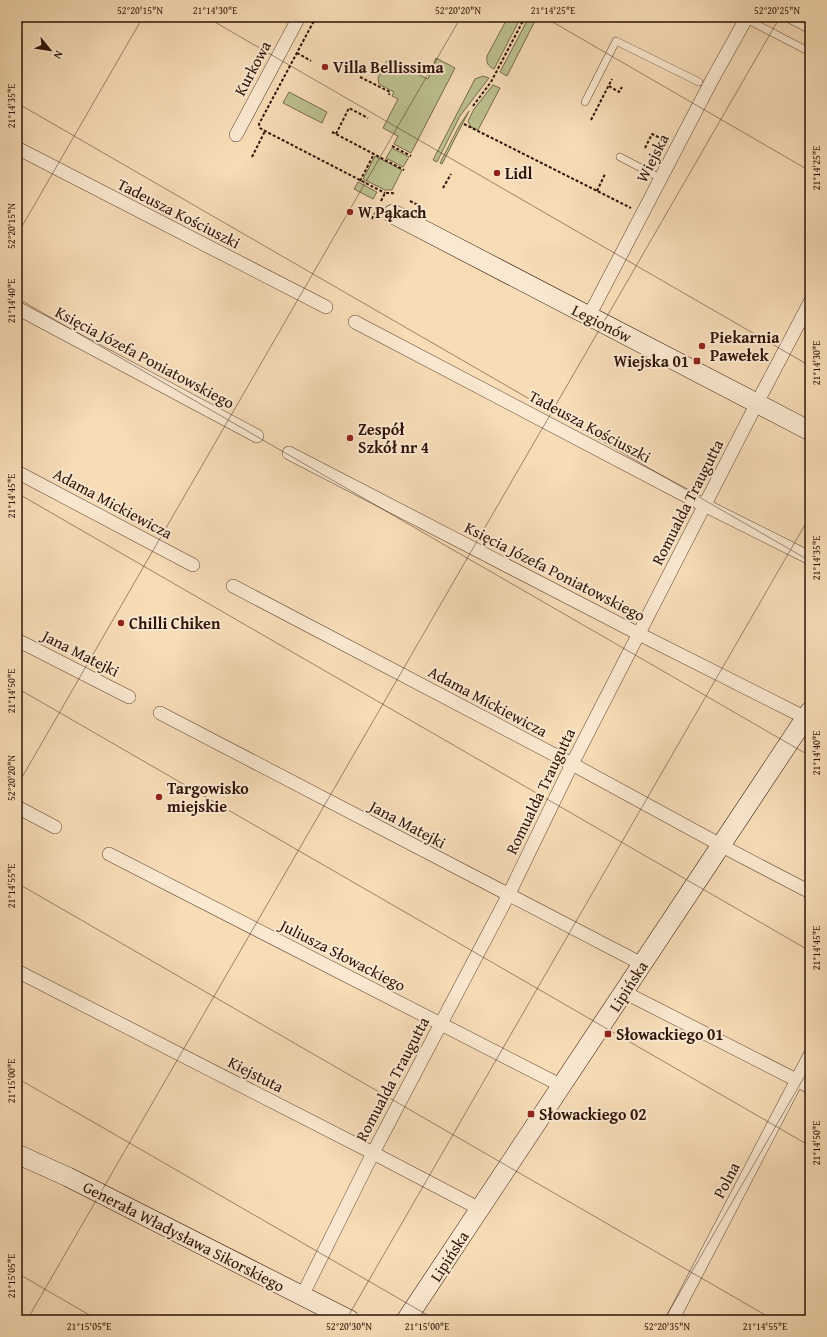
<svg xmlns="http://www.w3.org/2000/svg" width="827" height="1337" viewBox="0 0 827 1337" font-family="'Gentium Book Plus',serif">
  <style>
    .green { fill: #bdc08e; stroke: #766a4b }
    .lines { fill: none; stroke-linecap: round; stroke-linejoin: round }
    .lane-casing { stroke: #614534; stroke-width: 8 }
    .street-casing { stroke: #614534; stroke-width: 14 }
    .secondary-casing { stroke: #2f1308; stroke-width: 20 }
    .path { stroke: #2f1308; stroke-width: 2; stroke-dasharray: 3 2; stroke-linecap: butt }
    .lane { stroke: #fae8d0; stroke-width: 7 }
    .street { stroke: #fae8d0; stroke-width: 13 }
    .secondary { stroke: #fae8d0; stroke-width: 19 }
    .ticks { fill: none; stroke: #2f1308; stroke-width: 1; stroke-opacity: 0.45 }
    .poi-dot { fill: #8f2418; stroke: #fae8d0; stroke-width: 1.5 }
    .labels { text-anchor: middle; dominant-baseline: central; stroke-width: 4; stroke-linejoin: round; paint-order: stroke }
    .poi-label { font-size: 16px; font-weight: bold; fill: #2f1308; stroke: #fae8d0; text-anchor: start }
    .street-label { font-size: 16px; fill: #2f1308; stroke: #fae8d0 }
    .neatline { fill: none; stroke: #2f1308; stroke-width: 1.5 }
    .ticks-label { font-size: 10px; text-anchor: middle; fill: #2f1308 }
  </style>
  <rect width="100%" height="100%" fill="#f7dcb6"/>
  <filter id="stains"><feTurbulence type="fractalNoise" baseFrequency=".005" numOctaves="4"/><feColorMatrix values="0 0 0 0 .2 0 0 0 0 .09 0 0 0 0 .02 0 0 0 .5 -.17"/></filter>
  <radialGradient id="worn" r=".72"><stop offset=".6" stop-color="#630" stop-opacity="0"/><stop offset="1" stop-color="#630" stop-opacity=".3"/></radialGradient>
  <g class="green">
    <path d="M 508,17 L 521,17 L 494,69 C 488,66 486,63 487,56 Z"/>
    <path d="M 529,17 L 537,17 L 507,76 L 500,72 Z"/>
    <path d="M 436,58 L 455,68 L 411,153 L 394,144 L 398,136 L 383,128 L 398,99 L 392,96 L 394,92 L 379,84 L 378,78 L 387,60 L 428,79 Z"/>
    <path d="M 483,76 L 489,78 L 460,116 L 437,162 L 433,160 L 475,79 Z"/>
    <path d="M 493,85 L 500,88 L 478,130 L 471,127 L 468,121 L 474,109 Z"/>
    <path d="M 289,92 L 327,112 L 322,123 L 283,103 Z"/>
    <path d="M 469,111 L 442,164 L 440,163 L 459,126 Z"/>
    <path d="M 392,148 L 409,157 L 403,167 L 386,158 Z"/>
    <path d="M 375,156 L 402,170 L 392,190 L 385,190 L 363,179 Z"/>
    <path d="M 358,182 L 377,192 L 373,199 L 354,189 Z"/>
  </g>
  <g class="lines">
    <g class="lane-casing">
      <g id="lane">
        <path d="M 785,17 L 810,30"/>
        <path d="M 746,19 L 810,52"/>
        <path d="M 585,102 L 616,41 L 699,82"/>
        <path d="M 620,157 L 660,178"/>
      </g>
    </g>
    <g class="street-casing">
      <g id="street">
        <path d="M 236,135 L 299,17"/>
        <path d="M 17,148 L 326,307"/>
        <path d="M 17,308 L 257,436"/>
        <path d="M 589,316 L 712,80 L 747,17"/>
        <path d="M 355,322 L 692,499 L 810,558"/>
        <path d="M 289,453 L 639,634 L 806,718"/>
        <path d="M 17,472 L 193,565"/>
        <path d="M 233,586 L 572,764 L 739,855 L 810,892"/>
        <path d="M 17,640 L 129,697"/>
        <path d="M 160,713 L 642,964"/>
        <path d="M 17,807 L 55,827"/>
        <path d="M 109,854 L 562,1086"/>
        <path d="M 17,971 L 373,1153 L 480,1209"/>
        <path d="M 624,992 L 810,1087"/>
        <path d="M 302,1296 L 373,1153 L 508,896 L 572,764 L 757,403 L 810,302"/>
        <path d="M 672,1320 L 810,1055"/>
      </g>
    </g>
    <g class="secondary-casing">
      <g id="secondary">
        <path d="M 393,214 L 810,431"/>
        <path d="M 17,1154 L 68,1177 L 350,1320"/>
        <path d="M 406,1320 L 810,711"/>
      </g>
    </g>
    <g class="path">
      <path d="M 316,17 L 259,124 L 260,128 L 265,131 L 385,193"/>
      <path d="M 297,53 L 311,61"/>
      <path d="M 360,77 L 390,92 L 389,95"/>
      <path d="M 609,86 L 619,92 L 622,87"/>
      <path d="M 473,106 L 491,82 L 525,17"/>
      <path d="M 591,120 L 612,79"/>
      <path d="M 464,124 L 631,208"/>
      <path d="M 332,132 L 404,170"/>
      <path d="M 336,134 L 349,108 L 368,118"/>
      <path d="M 392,146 L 411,156"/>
      <path d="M 645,148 L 652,134 L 658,137 L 657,139"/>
      <path d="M 252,157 L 265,131"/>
      <path d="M 360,181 L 374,154"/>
      <path d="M 443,188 L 451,174"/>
      <path d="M 597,191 L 605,174"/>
      <path d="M 381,201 L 385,193 L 392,193 L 395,194"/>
      <path d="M 410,201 L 422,207"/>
      <path d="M 372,219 L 375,213"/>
      <path d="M 17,1014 L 18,1015"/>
    </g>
    <use href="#lane" class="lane"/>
    <use href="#street" class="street"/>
    <use href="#secondary" class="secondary"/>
  </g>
  <path class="ticks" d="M 206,17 L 810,366M 544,17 L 810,171M 17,103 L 810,561M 17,235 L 143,17M 17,298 L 810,756M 17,493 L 810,951M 17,688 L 810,1146M 17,786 L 461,17M 17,883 L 774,1320M 17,1078 L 436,1320M 17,1273 L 98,1320M 27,1320 L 780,17M 346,1320 L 810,516M 664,1320 L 810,1067"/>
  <g class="poi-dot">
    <circle cx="325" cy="67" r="4"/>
    <circle cx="497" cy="173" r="4"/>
    <circle cx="350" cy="212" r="4"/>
    <circle cx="702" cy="346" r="4"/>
    <rect x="693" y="357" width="8" height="8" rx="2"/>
    <circle cx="350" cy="438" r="4"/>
    <circle cx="121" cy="623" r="4"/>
    <circle cx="159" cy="797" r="4"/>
    <rect x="604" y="1030" width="8" height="8" rx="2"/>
    <rect x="527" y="1110" width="8" height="8" rx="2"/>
  </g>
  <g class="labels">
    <g class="poi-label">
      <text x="333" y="67">Villa Bellissima</text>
      <text x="505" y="173">Lidl</text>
      <text x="358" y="212">W Pąkach</text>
      <text x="710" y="337">Piekarnia<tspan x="710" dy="18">Pawełek</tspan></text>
      <text x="689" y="361" text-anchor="end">Wiejska 01</text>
      <text x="358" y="429">Zespół<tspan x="358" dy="18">Szkół nr 4</tspan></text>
      <text x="129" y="623">Chilli Chiken</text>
      <text x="167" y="788">Targowisko<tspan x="167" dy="18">miejskie</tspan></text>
      <text x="616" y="1034">Słowackiego 01</text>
      <text x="539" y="1114">Słowackiego 02</text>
    </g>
    <g class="street-label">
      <text transform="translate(252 68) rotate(-62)">Kurkowa</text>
      <text transform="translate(652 158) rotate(-63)">Wiejska</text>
      <text transform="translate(179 213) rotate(27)">Tadeusza Kościuszki</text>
      <text transform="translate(602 323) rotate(27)">Legionów</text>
      <text transform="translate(145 357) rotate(28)">Księcia Józefa Poniatowskiego</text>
      <text transform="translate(590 426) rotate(28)">Tadeusza Kościuszki</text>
      <text transform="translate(687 502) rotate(-63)">Romualda Traugutta</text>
      <text transform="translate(113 503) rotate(28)">Adama Mickiewicza</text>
      <text transform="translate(555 571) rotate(27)">Księcia Józefa Poniatowskiego</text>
      <text transform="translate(81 653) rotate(27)">Jana Matejki</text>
      <text transform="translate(488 701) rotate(28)">Adama Mickiewicza</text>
      <text transform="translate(540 791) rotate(-64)">Romualda Traugutta</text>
      <text transform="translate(408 824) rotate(28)">Jana Matejki</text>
      <text transform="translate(343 955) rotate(27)">Juliusza Słowackiego</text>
      <text transform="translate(628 986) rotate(-57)">Lipińska</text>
      <text transform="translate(256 1074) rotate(27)">Kiejstuta</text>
      <text transform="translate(392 1079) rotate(-62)">Romualda Traugutta</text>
      <text transform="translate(726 1180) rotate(-62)">Polna</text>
      <text transform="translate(184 1236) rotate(27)">Generała Władysława Sikorskiego</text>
      <text transform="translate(449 1256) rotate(-57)">Lipińska</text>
    </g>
  </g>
  <rect width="827" height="1337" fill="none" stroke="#f7dcb6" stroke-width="44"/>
  <g transform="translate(50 50) rotate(120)" stroke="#fae8d0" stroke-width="3" paint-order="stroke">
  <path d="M0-3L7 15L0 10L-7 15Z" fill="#2f1308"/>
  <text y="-6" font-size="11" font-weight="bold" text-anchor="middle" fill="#2f1308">N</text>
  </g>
  <rect x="22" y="22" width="783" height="1293" class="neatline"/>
  <g class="ticks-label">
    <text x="140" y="14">52°20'15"N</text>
    <text x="215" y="14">21°14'30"E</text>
    <text x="458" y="14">52°20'20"N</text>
    <text x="553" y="14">21°14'25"E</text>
    <text x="777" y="14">52°20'25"N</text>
    <text transform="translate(11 106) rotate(-90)" y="4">21°14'35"E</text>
    <text transform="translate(816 168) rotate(-90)" y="4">21°14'25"E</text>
    <text transform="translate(11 226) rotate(-90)" y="4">52°20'15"N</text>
    <text transform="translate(11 301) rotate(-90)" y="4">21°14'40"E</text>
    <text transform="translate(816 363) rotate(-90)" y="4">21°14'30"E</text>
    <text transform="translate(11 496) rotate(-90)" y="4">21°14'45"E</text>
    <text transform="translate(816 558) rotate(-90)" y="4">21°14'35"E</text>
    <text transform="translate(11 691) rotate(-90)" y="4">21°14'50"E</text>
    <text transform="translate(816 753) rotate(-90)" y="4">21°14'40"E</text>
    <text transform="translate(11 778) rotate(-90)" y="4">52°20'20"N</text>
    <text transform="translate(11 886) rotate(-90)" y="4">21°14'55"E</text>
    <text transform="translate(816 948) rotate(-90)" y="4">21°14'45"E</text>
    <text transform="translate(11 1081) rotate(-90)" y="4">21°15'00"E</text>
    <text transform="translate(816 1143) rotate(-90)" y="4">21°14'50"E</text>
    <text transform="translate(11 1276) rotate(-90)" y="4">21°15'05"E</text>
    <text x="89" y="1330">21°15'05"E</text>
    <text x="349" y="1330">52°20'30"N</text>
    <text x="427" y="1330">21°15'00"E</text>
    <text x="667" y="1330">52°20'35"N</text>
    <text x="765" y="1330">21°14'55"E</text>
  </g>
  <rect width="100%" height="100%" filter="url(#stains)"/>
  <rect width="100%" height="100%" fill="url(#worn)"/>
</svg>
